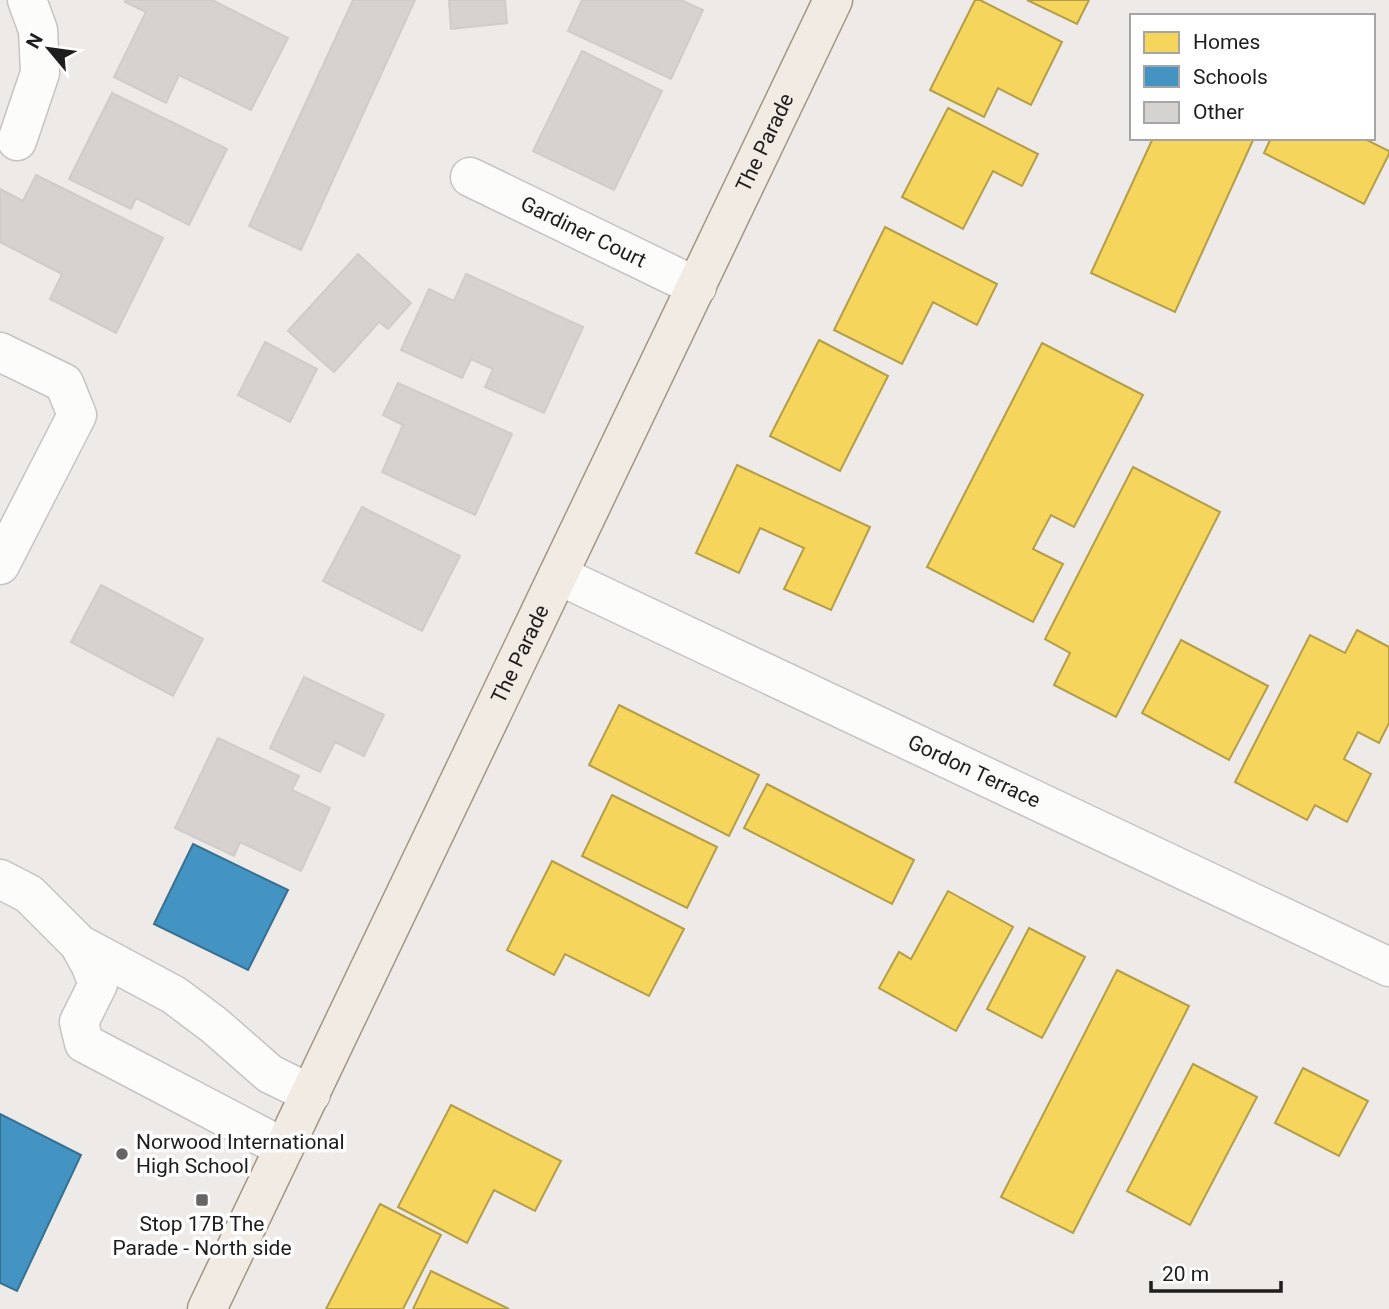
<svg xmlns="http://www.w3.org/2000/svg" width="1389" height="1309" viewBox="0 0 1389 1309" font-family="Roboto,sans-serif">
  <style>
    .homes { fill: #f6d55c; stroke: #b59e49; stroke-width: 2 }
    .schools { fill: #4393c3; stroke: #387092; stroke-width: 2 }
    .building { fill: #d5d2d0; stroke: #d0ccc8; stroke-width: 2 }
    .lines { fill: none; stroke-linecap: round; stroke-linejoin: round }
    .minor-casing { stroke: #c5c4c3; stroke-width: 41 }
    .major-casing { stroke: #a39783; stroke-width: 41 }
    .minor { stroke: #fcfcfb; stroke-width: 38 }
    .major { stroke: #f1ebe4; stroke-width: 38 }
    .poi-dot { fill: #666564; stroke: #fff; stroke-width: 2.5 }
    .labels { text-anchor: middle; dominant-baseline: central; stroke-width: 7; stroke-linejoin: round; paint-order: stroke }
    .street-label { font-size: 21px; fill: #1e1e1e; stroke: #fff }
    .poi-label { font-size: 21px; fill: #1e1e1e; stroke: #fff; text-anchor: start }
  </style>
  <rect width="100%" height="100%" fill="#edeae7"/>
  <g class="homes">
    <path d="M 975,0 L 980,0 L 1062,42 L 1031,105 L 998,88 L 984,117 L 930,90 Z"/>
    <path d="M 1027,0 L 1089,0 L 1077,24 Z"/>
    <path d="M 948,108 L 1038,154 L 1022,186 L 993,171 L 963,229 L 902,197 Z"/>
    <path d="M 1153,138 L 1254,138 L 1175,312 L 1091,273 Z"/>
    <path d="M 1271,138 L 1363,138 L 1389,151 L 1389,154 L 1364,204 L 1264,153 Z"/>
    <path d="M 885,227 L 997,284 L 977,325 L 933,302 L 902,364 L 834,330 Z"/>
    <path d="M 819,340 L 888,376 L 840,471 L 770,436 Z"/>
    <path d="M 1042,343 L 1143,395 L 1074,527 L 1051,515 L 1033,549 L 1063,564 L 1033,622 L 927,567 Z"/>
    <path d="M 737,465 L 870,527 L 831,610 L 784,589 L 804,548 L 760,528 L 739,573 L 696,553 Z"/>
    <path d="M 1133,467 L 1220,512 L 1116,717 L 1054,685 L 1070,653 L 1045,639 Z"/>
    <path d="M 1357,630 L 1389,647 L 1389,723 L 1379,743 L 1358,732 L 1344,759 L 1371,774 L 1347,822 L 1315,805 L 1307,820 L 1235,782 L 1310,635 L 1345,653 Z"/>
    <path d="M 1181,640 L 1268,686 L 1229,760 L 1142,713 Z"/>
    <path d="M 619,705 L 759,775 L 729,836 L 589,765 Z"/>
    <path d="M 767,784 L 914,860 L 892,904 L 744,828 Z"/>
    <path d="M 612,795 L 717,847 L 687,908 L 582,856 Z"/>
    <path d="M 552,861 L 684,929 L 649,996 L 565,954 L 554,975 L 507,950 Z"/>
    <path d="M 948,891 L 1013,927 L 956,1031 L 879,988 L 899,952 L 911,959 Z"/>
    <path d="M 1029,928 L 1085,957 L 1042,1038 L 987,1009 Z"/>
    <path d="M 1117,970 L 1189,1006 L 1073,1233 L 1001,1197 Z"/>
    <path d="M 1193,1064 L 1257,1097 L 1190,1225 L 1127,1191 Z"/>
    <path d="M 1303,1068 L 1368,1101 L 1339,1156 L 1275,1123 Z"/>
    <path d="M 451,1105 L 561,1161 L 535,1211 L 494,1190 L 467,1243 L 398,1207 Z"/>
    <path d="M 380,1204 L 441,1235 L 403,1309 L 326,1309 Z"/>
    <path d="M 431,1271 L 509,1309 L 413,1309 Z"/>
  </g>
  <g class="schools">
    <path d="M 193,844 L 288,890 L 248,970 L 154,924 Z"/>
    <path d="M 0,1114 L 81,1155 L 17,1291 L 0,1283 Z"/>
  </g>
  <g class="building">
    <path d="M 126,0 L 212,0 L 288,38 L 251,110 L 179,75 L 166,103 L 114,77 L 146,12 L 125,2 Z"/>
    <path d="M 353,0 L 415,0 L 301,250 L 249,226 Z"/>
    <path d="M 449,0 L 505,0 L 507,23 L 451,29 Z"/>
    <path d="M 582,0 L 681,0 L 703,10 L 671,79 L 568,31 Z"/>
    <path d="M 582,51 L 662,91 L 614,190 L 533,151 Z"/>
    <path d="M 112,93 L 227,149 L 189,225 L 136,198 L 131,209 L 69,179 Z"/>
    <path d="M 36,175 L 163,238 L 116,333 L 50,299 L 62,274 L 0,242 L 0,189 L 23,201 Z"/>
    <path d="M 358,254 L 411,303 L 388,329 L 379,322 L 334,372 L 288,331 Z"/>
    <path d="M 466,274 L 583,327 L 544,413 L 485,387 L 493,369 L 471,359 L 462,378 L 401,350 L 429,289 L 454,301 Z"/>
    <path d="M 265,342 L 317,369 L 290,422 L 238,395 Z"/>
    <path d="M 398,383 L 512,434 L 475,515 L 382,472 L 403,425 L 383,415 Z"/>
    <path d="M 362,507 L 460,556 L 422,631 L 323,581 Z"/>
    <path d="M 101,585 L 203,639 L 173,696 L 71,642 Z"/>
    <path d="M 304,677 L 384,715 L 364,756 L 335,742 L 320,772 L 270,748 Z"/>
    <path d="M 218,738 L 299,776 L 292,790 L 330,808 L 301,871 L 240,842 L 234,856 L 175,828 Z"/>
  </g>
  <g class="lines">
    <g class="minor-casing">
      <g id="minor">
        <path d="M 17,141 L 40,73 L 38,30 L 27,0"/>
        <path id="s1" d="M 470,177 L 697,287"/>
        <path d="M 0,352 L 64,383 L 77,415 L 0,565"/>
        <path id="s2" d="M 558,575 L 1389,967"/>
        <path d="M 0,879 L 29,894 L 79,944 L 174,995 L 214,1025 L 270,1074 L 311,1094"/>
        <path d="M 79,944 L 90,964 L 98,984 L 79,1022 L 84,1043 L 284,1148"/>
      </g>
    </g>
    <g class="major-casing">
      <g id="major">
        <path id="s3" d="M 207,1309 L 833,0"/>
      </g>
    </g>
    <use href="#minor" class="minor"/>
    <use href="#major" class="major"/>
  </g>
  <g class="poi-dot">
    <circle cx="122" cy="1154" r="7"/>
    <rect x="195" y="1193" width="14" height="14" rx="3.5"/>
  </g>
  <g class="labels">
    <g class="street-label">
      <text stroke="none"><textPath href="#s3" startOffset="1293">The Parade</textPath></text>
      <text stroke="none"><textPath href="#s1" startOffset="126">Gardiner Court</textPath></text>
      <text stroke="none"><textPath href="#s3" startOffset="726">The Parade</textPath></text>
      <text stroke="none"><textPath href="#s2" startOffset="460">Gordon Terrace</textPath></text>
    </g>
    <g class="poi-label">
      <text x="136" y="1142">Norwood International<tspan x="136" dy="24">High School</tspan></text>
      <text x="202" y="1224" text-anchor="middle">Stop 17B The<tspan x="202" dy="24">Parade - North side</tspan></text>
    </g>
  </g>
  <rect x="1130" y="14" width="245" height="126" fill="#ffffff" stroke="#a5a5a5" stroke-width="2"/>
  <rect x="1144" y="32" width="35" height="21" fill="#f6d55c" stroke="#a5a5a5" stroke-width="2"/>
  <text x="1193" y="49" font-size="21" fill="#1e1e1e">Homes</text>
  <rect x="1144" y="66" width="35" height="21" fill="#4393c3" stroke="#a5a5a5" stroke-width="2"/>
  <text x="1193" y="84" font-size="21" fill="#1e1e1e">Schools</text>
  <rect x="1144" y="102" width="35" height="21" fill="#d5d2d0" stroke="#a5a5a5" stroke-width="2"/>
  <text x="1193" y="119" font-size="21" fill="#1e1e1e">Other</text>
  <g transform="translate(49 49) rotate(299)" stroke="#ffffff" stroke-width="5" paint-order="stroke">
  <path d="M0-5L12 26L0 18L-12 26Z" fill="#1e1e1e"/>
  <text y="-10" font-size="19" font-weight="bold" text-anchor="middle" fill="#1e1e1e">N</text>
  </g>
  <path d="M1151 1281v10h130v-10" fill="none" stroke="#1e1e1e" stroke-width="3.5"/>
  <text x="1162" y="1281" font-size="21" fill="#1e1e1e" stroke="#ffffff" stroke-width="5" paint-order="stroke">20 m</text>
</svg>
